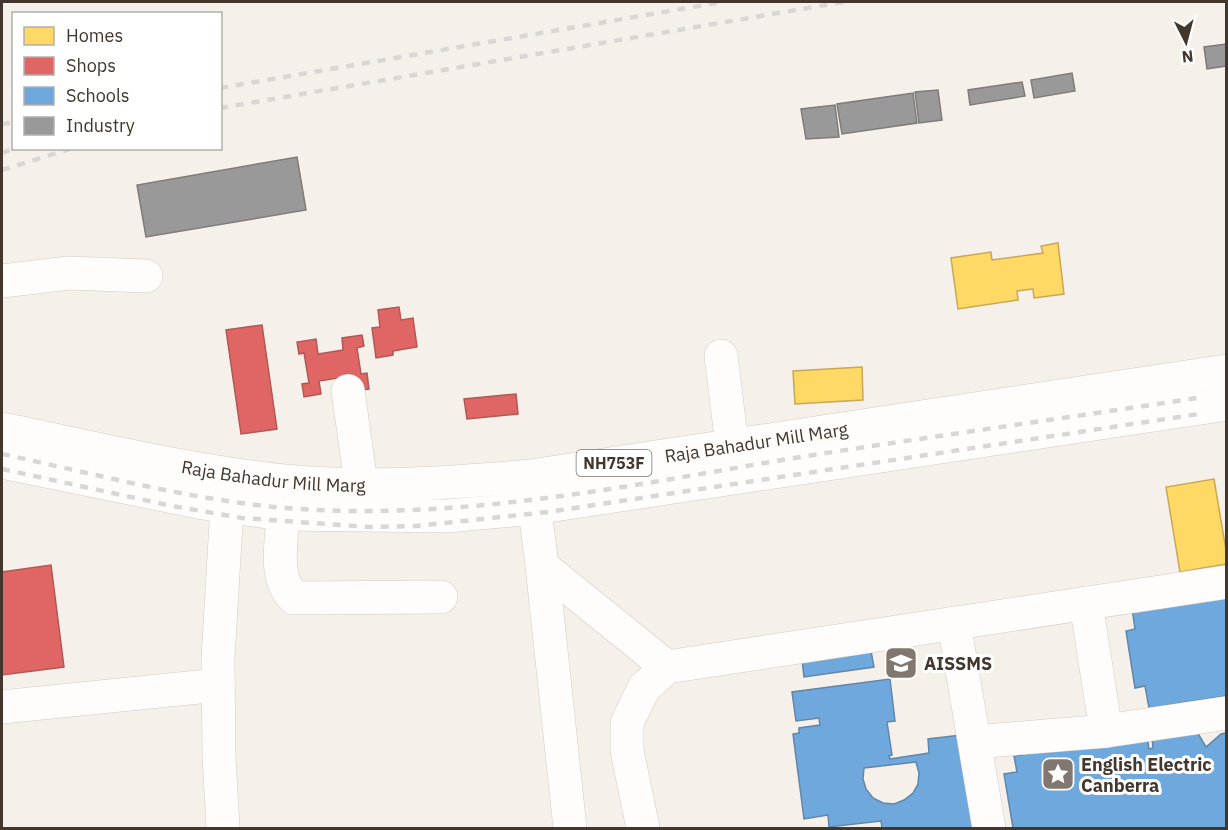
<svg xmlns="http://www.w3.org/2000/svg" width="1228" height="830" viewBox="0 0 1228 830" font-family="'IBM Plex Sans',sans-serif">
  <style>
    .homes { fill: #ffd966; stroke: #c6a855; stroke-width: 1.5 }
    .shops { fill: #e06666; stroke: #b15855; stroke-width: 1.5 }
    .schools { fill: #6fa8dc; stroke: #6286a8; stroke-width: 1.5; fill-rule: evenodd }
    .industry { fill: #999; stroke: #7f7b79; stroke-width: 1.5 }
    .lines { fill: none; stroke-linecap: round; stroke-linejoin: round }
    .minor-casing { stroke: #d3cbc4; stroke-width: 34 }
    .highway-casing { stroke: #d3cbc4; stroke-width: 34 }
    .minor { stroke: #fefdfc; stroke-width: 33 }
    .highway { stroke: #fefdfc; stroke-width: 33 }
    .rail { stroke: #d9d7d6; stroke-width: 4.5; stroke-dasharray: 8 8; stroke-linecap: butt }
    .labels { text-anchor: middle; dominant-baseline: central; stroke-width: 6; stroke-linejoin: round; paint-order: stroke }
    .shield { fill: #fff; stroke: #7b726c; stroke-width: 1.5 }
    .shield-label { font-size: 16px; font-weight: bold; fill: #42362d }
    .street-label { font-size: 18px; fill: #42362d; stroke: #fff }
    .poi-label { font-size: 18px; font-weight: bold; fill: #42362d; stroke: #fff; text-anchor: start }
  </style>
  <rect width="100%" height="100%" fill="#f6f0ea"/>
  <g class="homes">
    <path d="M 1058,243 L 1064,294 L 1034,298 L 1033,289 L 1017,291 L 1018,300 L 958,309 L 951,258 L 991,252 L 992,260 L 1043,253 L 1041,246 Z"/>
    <path d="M 862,367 L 863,400 L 795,404 L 793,371 Z"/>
    <path d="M 1214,479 L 1226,550 L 1226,564 L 1180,572 L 1166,487 Z"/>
  </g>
  <g class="shops">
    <path d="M 399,307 L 401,320 L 413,318 L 417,347 L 393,351 L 393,355 L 376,358 L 372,328 L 380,327 L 378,310 Z"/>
    <path d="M 262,325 L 277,429 L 241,434 L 226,330 Z"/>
    <path d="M 362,335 L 364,346 L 357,348 L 361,374 L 367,373 L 369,389 L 352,391 L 350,376 L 319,381 L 321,394 L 304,397 L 302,384 L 309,383 L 304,353 L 299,354 L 297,342 L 316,339 L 318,354 L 343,350 L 342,338 Z"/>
    <path d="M 516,394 L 518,414 L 467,419 L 464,399 Z"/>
    <path d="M 51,565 L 64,667 L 2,675 L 2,572 Z"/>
  </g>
  <g class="schools">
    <path d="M 1226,593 L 1226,696 L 1149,708 L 1145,686 L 1135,688 L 1126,631 L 1135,629 L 1132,608 Z"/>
    <path d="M 871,651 L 874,667 L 804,677 L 802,660 Z"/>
    <path d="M 890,679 L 895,721 L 887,722 L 892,755 L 889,756 L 890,759 L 929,753 L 928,739 L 961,735 L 973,828 L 882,828 L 881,821 L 829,827 L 828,815 L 804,819 L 793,734 L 799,733 L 799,728 L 820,725 L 819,718 L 796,721 L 792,692 ZM 916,762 L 919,773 L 918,784 L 913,793 L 904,800 L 894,804 L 883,803 L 873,798 L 866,789 L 863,779 L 864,768 Z"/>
    <path d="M 1196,730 L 1206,747 L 1221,734 L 1226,733 L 1226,828 L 1013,828 L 1004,774 L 1017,772 L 1014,756 L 1147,735 L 1149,749 L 1153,748 L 1152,738 Z"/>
  </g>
  <g class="industry">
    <path d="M 1226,44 L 1226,66 L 1207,69 L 1204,47 Z"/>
    <path d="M 1072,73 L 1075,91 L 1034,98 L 1031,80 Z"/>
    <path d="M 1022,82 L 1025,96 L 970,105 L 968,90 Z"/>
    <path d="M 938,90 L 942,120 L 919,123 L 915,92 Z"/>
    <path d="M 913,93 L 917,123 L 842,134 L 837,104 Z"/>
    <path d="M 835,105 L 839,137 L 806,139 L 801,109 Z"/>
    <path d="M 297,157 L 306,210 L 146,237 L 137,185 Z"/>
  </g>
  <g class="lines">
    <g class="minor-casing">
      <g id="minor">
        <path d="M 2,281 L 69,273 L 146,276"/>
        <path d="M 721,356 L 732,445"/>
        <path d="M 348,391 L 361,483"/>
        <path d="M 531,478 L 542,566 L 570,828"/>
        <path d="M 283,514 C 282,541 273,577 294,598 L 441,597"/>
        <path d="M 542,566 L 667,667"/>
        <path d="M 1086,603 L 1106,731"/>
        <path d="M 954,623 L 989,828"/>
        <path d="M 2,707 L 218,685"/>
        <path d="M 975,742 L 1106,731 L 1226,713"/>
        <path d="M 223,828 L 219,756 L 218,659 L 227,506"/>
        <path d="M 643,828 L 627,751 L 627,723 L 644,688 L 667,667 L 1226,582"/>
      </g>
    </g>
    <g class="highway-casing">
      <g id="highway">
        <path id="s1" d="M 2,429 C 95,448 189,471 284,481 C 366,489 449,483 531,476 L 1226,371"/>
        <path d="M 2,462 L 203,503 L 283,514 L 447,516 L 534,508 L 1226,404"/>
      </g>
    </g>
    <use href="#minor" class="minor"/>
    <use href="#highway" class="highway"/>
    <g class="rail">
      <path d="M 220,88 L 722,2"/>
      <path d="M 220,108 L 843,2"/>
      <path d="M 2,124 L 14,122"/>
      <path d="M 2,153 L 16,148"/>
      <path d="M 2,170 L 73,148"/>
      <path d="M 2,454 C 105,476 212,506 318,510 C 474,517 629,486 782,460 C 920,438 1059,419 1197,398"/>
      <path d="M 2,469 L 172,506 L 242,518 L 369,527 L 416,526 L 548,512 L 1199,414"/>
    </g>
  </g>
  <defs>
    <g id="university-square" transform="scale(1.725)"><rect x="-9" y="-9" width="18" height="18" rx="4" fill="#81776f" stroke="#fff"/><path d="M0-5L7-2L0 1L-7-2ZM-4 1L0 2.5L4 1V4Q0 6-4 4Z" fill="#fff"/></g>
    <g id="sight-square" transform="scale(1.725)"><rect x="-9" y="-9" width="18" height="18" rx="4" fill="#81776f" stroke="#fff"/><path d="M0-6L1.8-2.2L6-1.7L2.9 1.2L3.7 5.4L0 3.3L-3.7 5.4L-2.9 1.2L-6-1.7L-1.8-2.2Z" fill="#fff"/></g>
  </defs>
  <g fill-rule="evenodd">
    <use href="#university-square" x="901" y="663"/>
    <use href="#sight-square" x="1058" y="774"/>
  </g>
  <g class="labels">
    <rect class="shield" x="576.5" y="450" width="75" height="26" rx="4.5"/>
    <g class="shield-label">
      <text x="614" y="463">NH753F</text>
    </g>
    <g class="street-label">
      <text stroke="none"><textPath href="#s1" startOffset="762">Raja Bahadur Mill Marg</textPath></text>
      <text stroke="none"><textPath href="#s1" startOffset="276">Raja Bahadur Mill Marg</textPath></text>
    </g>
    <g class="poi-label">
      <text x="924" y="663">AISSMS</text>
      <text x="1081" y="764">English Electric<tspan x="1081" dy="21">Canberra</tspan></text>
    </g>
  </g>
  <rect width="1228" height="830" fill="none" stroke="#42362d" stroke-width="6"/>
  <rect x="12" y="12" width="210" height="138" fill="#ffffff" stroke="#b3afab" stroke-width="1.5"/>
  <rect x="24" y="27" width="30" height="18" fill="#ffd966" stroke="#b3afab" stroke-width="1.5"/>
  <text x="66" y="42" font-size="18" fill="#42362d">Homes</text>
  <rect x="24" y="57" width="30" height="18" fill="#e06666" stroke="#b3afab" stroke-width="1.5"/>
  <text x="66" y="72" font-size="18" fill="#42362d">Shops</text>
  <rect x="24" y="87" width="30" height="18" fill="#6fa8dc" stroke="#b3afab" stroke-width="1.5"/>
  <text x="66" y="102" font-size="18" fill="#42362d">Schools</text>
  <rect x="24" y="117" width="30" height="18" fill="#999999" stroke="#b3afab" stroke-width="1.5"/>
  <text x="66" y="132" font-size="18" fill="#42362d">Industry</text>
  <g transform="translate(1186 42) rotate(174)" stroke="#ffffff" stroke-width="4.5" paint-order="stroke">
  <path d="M0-4.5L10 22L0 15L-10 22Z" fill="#42362d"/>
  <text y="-9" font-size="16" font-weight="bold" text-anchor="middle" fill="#42362d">N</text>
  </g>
</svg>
